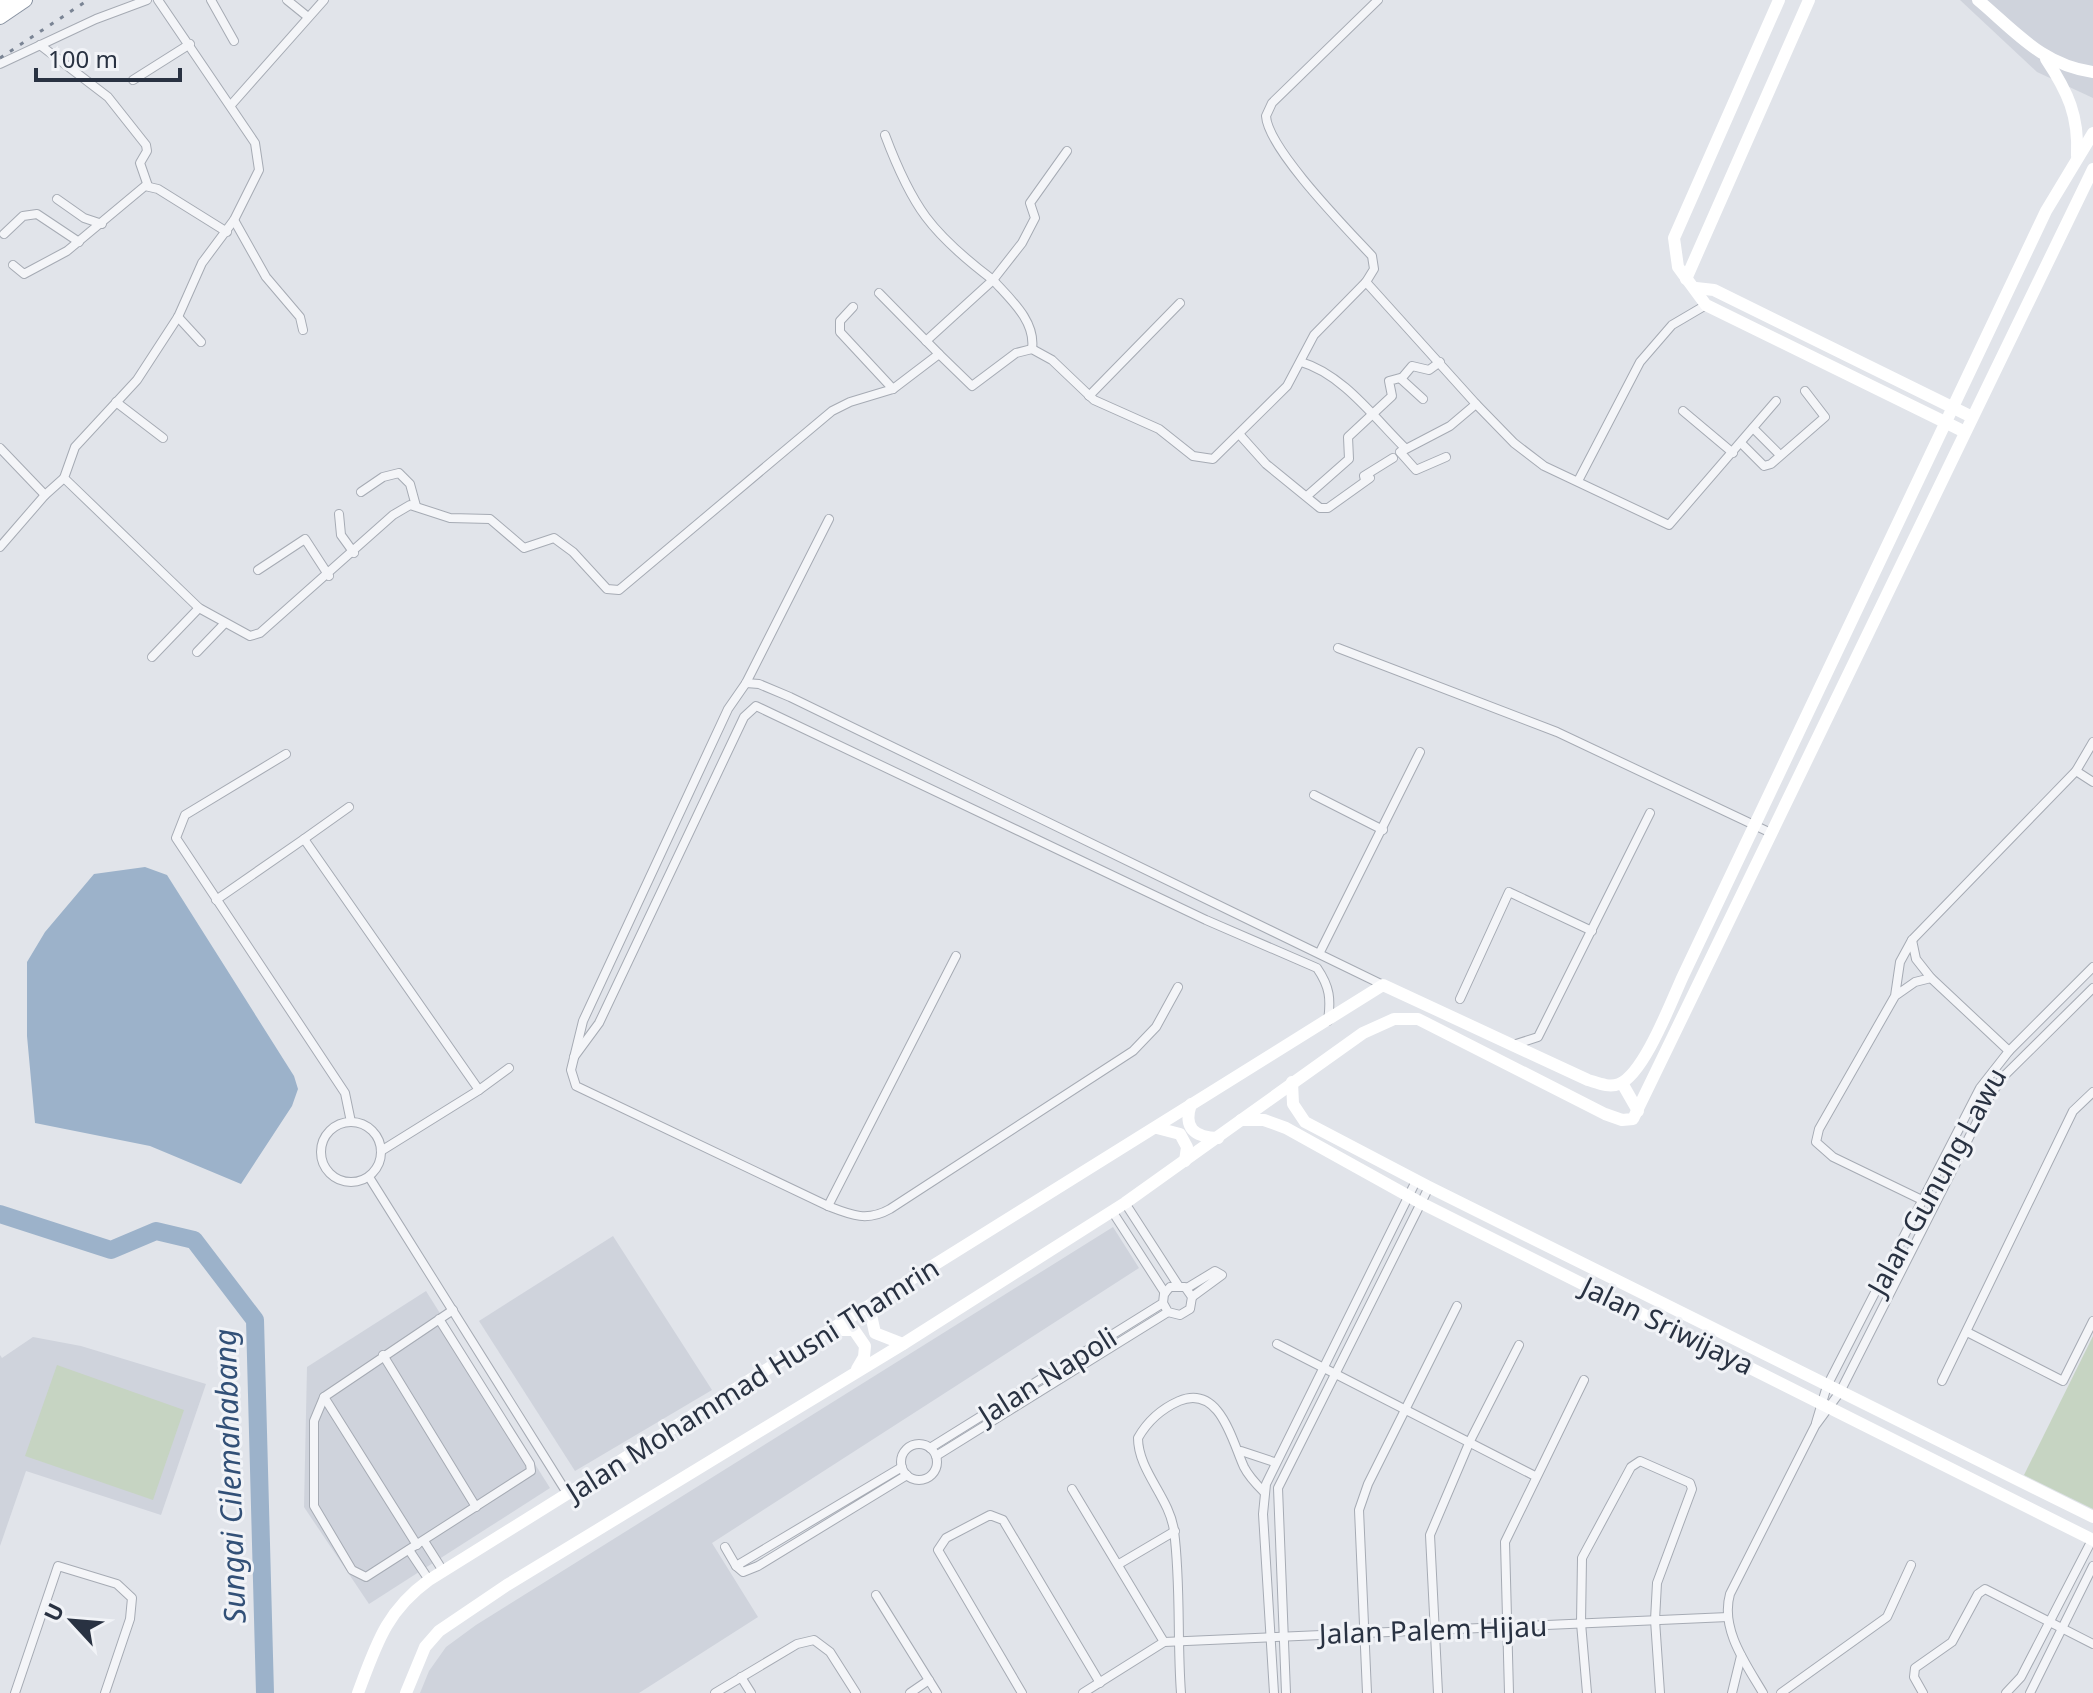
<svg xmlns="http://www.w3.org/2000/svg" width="2093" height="1693" viewBox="0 0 2093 1693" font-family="'Noto Sans',sans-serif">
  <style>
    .built { fill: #cfd3dc }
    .green { fill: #c6d4c2 }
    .water { fill: #9cb2ca }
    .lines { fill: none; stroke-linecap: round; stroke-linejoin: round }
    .river { stroke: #9cb2ca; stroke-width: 18 }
    .street-casing { stroke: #a6abb4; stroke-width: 10 }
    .highway-casing { stroke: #8892a1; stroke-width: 16 }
    .street { stroke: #f4f5f8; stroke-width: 8 }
    .secondary { stroke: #fff; stroke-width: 12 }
    .highway { stroke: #fff; stroke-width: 14 }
    .rail { stroke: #7a8494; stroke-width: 3; stroke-dasharray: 4 8; stroke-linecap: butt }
    .labels { text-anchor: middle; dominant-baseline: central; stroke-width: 6; stroke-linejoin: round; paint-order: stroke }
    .street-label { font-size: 28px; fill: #293242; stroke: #f1f3f7 }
    .water-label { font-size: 30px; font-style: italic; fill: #325077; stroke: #f1f3f7 }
  </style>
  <rect width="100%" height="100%" fill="#e1e4ea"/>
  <g class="built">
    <path d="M 1960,0 L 2093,0 L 2093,98 L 2037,72 Z"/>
    <path d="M 1113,1227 L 1139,1268 L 712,1543 L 758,1617 L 639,1693 L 420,1693 L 429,1671 L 446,1647 L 476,1625 Z"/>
    <path d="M 613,1236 L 712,1390 L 575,1471 L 479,1321 Z"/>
    <path d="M 426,1291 L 550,1488 L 369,1604 L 304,1507 L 307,1367 Z"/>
    <path d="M 33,1337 L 81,1346 L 206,1384 L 161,1515 L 26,1471 L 0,1546 L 0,1355 L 2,1358 Z"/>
  </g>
  <g class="green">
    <path d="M 2093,1336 L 2093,1509 L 2024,1475 Z"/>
    <path d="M 57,1365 L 184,1410 L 153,1500 L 25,1456 Z"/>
  </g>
  <path class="water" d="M 145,867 L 167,875 L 294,1076 L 298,1089 L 292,1106 L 241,1184 L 150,1146 L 35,1123 L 27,1036 L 27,962 L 45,932 L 94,874 Z"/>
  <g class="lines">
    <path class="river" d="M 0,1214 L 111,1250 L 156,1231 L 194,1240 L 255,1320 L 265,1693"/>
    <g class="street-casing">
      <g id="street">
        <path d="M 158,0 L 255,143 L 259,170 L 234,220 L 202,263 L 178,317 L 137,380 L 75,447 L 64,478 L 199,608 L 250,636 L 260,633 L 393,515 L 410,505 L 450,518 L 490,519 L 524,548 L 554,538 L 573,552 L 607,589 L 619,590 L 832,411 L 850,402 L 893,389 L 939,354 L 972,386 L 1016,353 L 1032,349 L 1052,360 L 1094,400 L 1159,429 L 1193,456 L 1213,459 L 1287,386 L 1314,335 L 1366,282 L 1374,269 L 1372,256 C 1347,229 1268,149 1266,116 L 1272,103 L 1378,0"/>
        <path d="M 211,0 L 234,41"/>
        <path d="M 287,0 L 308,17"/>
        <path d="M 40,45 L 108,97 L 146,145 L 147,151 L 140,163 L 148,186"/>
        <path d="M 0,64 L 96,19 L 147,0"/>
        <path d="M 133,80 L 190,44"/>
        <path d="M 231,105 L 324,0"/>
        <path d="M 885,135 C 912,207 931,233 993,280 L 1022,243 L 1035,218 L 1030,203 L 1067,151"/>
        <path d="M 57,199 L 84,218 L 102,224"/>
        <path d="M 234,220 L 266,277 L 300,317 L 303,330"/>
        <path d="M 4,234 L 23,216 L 37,214 L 79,242"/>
        <path d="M 13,265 L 24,274 L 67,251 L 145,186 L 158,189 L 227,232"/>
        <path d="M 1366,282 L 1476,404"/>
        <path d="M 879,293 L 939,354"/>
        <path d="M 853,307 L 840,321 L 840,332 L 893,389"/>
        <path d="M 178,317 L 201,342"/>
        <path d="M 926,341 L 993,280 C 1010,299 1036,321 1032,349"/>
        <path d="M 1301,362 C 1343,374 1376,420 1406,449 L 1450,426 L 1476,404 L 1514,443 L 1544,466 L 1669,525 L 1776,401"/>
        <path d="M 1401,379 L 1412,366 L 1429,370 L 1440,362"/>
        <path d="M 1089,396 L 1180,303"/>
        <path d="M 116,402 L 163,438"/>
        <path d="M 1683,411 L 1733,453"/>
        <path d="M 1753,428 L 1780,455"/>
        <path d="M 1240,435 L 1266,464 L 1320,508 L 1328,508 L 1370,478"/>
        <path d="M 1741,443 L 1764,466 L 1771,464 L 1825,417 L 1805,391"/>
        <path d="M 0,448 L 45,495 L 64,478"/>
        <path d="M 1400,452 L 1416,470 L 1446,457"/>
        <path d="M 1365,480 L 1364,476 L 1393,458"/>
        <path d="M 1578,481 L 1640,362 L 1672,325 L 1706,305"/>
        <path d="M 361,492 L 383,477 L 399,473 L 410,484 L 416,506"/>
        <path d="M 1307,496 L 1349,459 L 1348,437 L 1392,396 L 1389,381 L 1400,378 L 1423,399"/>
        <path d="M 339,514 L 341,535 L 354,553"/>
        <path d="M 829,519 L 746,683 L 728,709 L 583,1021 L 571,1070 L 576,1086 L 828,1206 C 851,1215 867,1222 890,1209 L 1133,1051 L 1156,1027 L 1178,987"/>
        <path d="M 0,547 L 45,495"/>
        <path d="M 258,570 L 305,539 L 329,576"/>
        <path d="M 1338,648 L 1557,732 L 1771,833"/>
        <path d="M 197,652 L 224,624"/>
        <path d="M 152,657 L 199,608"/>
        <path d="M 746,683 L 759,684 L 790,697 L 1383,985"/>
        <path d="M 286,754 L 185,815 L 176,838 L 345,1093 L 351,1122"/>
        <path d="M 2076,771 L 2093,782"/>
        <path d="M 1314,795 L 1383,830"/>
        <path d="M 304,839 L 349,807"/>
        <path d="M 216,900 L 304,839 L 479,1090 L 381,1151"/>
        <path d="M 1912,940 L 2076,771 L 2093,742"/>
        <path d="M 1320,952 L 1420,752"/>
        <path d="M 1931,978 L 2009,1051"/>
        <path d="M 1895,996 L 1900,962 L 1912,940 L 1916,959 L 1931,978 L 1915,982 L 1895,996 L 1819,1129 L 1816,1142 L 1833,1157 L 1922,1200"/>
        <path d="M 1460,999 L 1509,892 L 1592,931"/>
        <path d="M 1513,1045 L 1538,1037 L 1650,813"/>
        <path d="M 574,1057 L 599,1023 L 744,717 L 756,706 L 1206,920 L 1317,968 C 1330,987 1331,999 1328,1021"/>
        <path d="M 479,1090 L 509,1068"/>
        <circle cx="351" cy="1152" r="30"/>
        <path d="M 369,1177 L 567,1493"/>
        <path d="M 1125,1203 L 1178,1285"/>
        <path d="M 828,1206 L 956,956"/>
        <path d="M 1112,1211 L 1165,1293"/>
        <path d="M 1187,1288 L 1215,1271 L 1222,1275 L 1192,1297"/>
        <path d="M 439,1319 L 530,1464 L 531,1471 L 366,1577 L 352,1570 L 314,1506 L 314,1421 L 324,1397 L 453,1310"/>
        <path d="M 1967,1332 L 2063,1381 L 2093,1321"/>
        <path d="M 1277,1344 L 1535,1476"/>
        <path d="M 383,1355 L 476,1507"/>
        <path d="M 1942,1381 L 2073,1111 L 2093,1092"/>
        <path d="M 324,1397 L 417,1545"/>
        <path d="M 1816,1423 L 1827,1386 L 1980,1088 L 2009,1051 L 2093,967"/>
        <circle cx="919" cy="1462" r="18"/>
        <path d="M 930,1448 L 1163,1303 L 1164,1294 L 1170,1287 L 1185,1287 L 1192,1297 L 1190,1309 L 1180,1315 L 1168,1312 L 1163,1303"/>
        <path d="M 1241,1451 L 1274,1462"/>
        <path d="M 936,1456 L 1168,1312"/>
        <path d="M 902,1467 L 736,1566 L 743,1572 L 758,1566 L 907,1475"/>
        <path d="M 1072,1489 L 1164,1642"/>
        <path d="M 424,1541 L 443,1571"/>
        <path d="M 725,1547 L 736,1566"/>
        <path d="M 409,1550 L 429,1580"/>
        <path d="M 1119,1564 L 1175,1531"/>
        <path d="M 876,1595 L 937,1693"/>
        <path d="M 741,1677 L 751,1693"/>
        <path d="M 15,1693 L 58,1566 L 117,1584 L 132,1598 L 130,1619 L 105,1693"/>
        <path d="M 715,1693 L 797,1644 L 814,1640 L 830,1652 L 856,1693"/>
        <path d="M 910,1693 L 929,1680"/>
        <path d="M 1022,1693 L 938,1550 L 946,1538 L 990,1515 L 1003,1520 L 1100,1683"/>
        <path d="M 1083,1693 L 1164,1642 L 1728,1617"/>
        <path d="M 1181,1693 C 1177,1640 1181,1584 1174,1531 C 1170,1498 1138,1471 1138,1438 C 1147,1422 1161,1409 1179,1401 C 1220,1384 1232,1441 1244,1467 C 1249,1477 1256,1484 1264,1492"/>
        <path d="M 1274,1693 L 1263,1514 L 1266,1484 L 1416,1181"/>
        <path d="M 1286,1693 L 1278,1488 L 1429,1187"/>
        <path d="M 1367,1693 L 1359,1510 L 1368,1484 L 1457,1306"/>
        <path d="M 1438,1693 L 1430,1535 L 1470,1441 L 1519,1345"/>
        <path d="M 1509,1693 L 1505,1542 L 1584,1380"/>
        <path d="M 1587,1693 L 1581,1623 L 1582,1558 L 1631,1467 L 1640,1461 L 1690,1483 L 1692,1489 L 1657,1583 L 1655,1620 L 1660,1693"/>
        <path d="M 1732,1693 L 1741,1656"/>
        <path d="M 1763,1693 C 1746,1664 1720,1629 1730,1594 L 1815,1426 L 1840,1392 L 1991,1094 L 2005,1075 L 2093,988"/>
        <path d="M 1781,1693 L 1887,1617 L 1911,1565"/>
        <path d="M 1923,1693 L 1914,1677 L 1915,1668 L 1952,1642 L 1978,1594 L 1985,1589 L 2093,1644"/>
        <path d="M 2006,1693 L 2021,1677 L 2093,1538"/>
        <path d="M 2030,1693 L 2093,1566"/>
      </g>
    </g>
    <g class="highway-casing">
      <g id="highway">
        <path d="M 0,5 L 7,0"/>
        <path d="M 0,17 L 25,0"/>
      </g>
    </g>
    <use href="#street" class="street"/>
    <g class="secondary">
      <path d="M 1779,0 L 1674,238 L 1678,267 L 1706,305 L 1963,431"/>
      <path d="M 1978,0 C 2015,31 2042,65 2093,72"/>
      <path d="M 2046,59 C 2068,92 2079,116 2077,156"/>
      <path d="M 1686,279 L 1809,0"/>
      <path d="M 1696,288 L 1714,290 L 1970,416"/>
      <path d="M 1292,1082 L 1293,1104 L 1305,1122 L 1429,1187 L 2093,1517"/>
      <path d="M 1622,1083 L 1638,1111"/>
      <path d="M 1191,1104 C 1183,1128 1194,1137 1218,1138"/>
      <path d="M 1241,1120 L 1264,1120 L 1286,1128 L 1421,1203 L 2093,1540"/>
      <path d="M 1157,1128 L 1180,1134 L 1187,1147 L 1185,1161"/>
      <path d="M 876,1303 L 871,1315 L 875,1333 L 903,1344"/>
      <path d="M 833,1330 L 854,1330 L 865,1346 L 864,1357 L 857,1369"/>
      <path d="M 358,1693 C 376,1645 386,1611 429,1580 L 1383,985 L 1588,1080 C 1598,1083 1609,1088 1619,1084 C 1644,1074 1671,1002 1683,976 L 2046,211 L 2093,133"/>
      <path d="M 406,1693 L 425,1647 L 439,1631 L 507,1585 L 903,1344 L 1125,1203 L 1363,1033 L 1394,1019 L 1418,1019 L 1605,1114 L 1622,1120 L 1633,1119 L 2093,169"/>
    </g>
    <use href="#highway" class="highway"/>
    <path class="rail" d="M 0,58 L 88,0"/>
  </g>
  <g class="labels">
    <g class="street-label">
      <text transform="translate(1936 1181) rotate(-61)">Jalan Gunung Lawu</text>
      <text transform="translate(1668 1325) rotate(26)">Jalan Sriwijaya</text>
      <text transform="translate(1047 1375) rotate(-32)">Jalan Napoli</text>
      <text transform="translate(752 1379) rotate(-32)">Jalan Mohammad Husni Thamrin</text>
      <text transform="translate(1433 1629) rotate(-2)">Jalan Palem Hijau</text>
    </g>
    <g class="water-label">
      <text transform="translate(229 1476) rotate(-92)">Sungai Cilemahabang</text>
    </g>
  </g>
  <g transform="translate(72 1621) rotate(296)" stroke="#f1f3f7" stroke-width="6" paint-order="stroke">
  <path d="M0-6L14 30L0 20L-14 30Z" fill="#293242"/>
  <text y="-12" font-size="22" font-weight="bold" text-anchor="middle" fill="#293242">U</text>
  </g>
  <path d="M36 68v12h144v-12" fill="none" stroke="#293242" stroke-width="4"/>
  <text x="48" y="68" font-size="24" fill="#293242" stroke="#f1f3f7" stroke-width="6" paint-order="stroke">100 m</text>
</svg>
